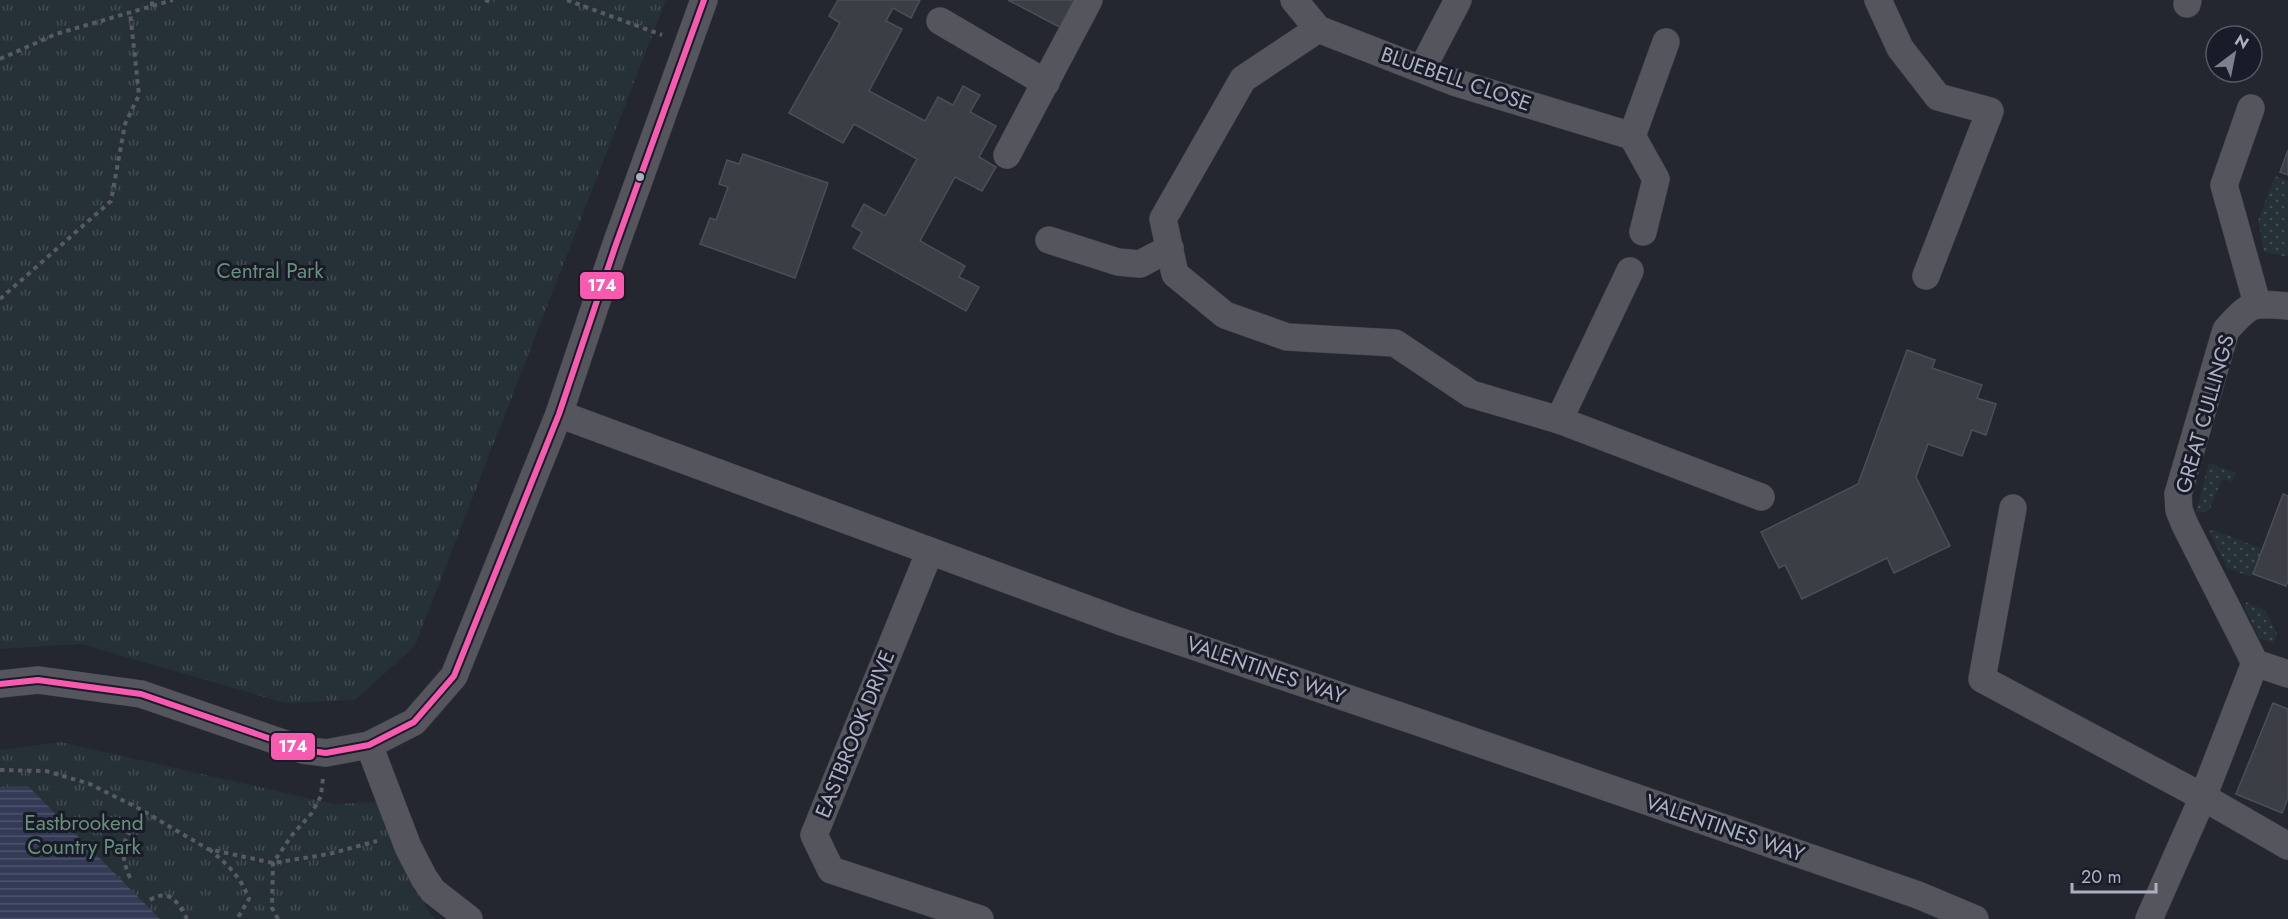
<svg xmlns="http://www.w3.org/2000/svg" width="2288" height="919" viewBox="0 0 2288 919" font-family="Jost,sans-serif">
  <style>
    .grass { fill: url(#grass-dots) }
    .park { fill: url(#park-tufts) }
    .water { fill: url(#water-rules) }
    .building { fill: #3c3e46; stroke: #4c4e57; stroke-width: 1.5 }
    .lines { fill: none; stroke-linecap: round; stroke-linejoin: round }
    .minor-casing { stroke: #404248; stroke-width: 28 }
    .path { stroke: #585a61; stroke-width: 4; stroke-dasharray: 4.5 4.5; stroke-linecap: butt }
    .minor { stroke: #54555d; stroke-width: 27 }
    .bus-1-casing { stroke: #191c28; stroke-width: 10 }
    .bus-1 { stroke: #f75aaf; stroke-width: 6 }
    .bus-dot { fill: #adb0c1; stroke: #191c28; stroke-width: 2 }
    .labels { text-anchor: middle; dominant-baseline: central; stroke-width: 6; stroke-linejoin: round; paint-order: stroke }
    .street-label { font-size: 21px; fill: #adb0c1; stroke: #191c28 }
    .park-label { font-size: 21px; fill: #688f7a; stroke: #191c28 }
    .line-badge { stroke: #191c28; stroke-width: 2 }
    .badge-label { font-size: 16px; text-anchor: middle; font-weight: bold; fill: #fff }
  </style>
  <defs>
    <pattern id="grass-dots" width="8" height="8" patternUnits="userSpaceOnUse" patternTransform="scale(1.5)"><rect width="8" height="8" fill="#253136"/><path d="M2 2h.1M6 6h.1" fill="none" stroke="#424c51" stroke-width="1.8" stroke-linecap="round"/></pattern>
    <pattern id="park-tufts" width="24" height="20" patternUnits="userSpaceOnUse" patternTransform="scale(1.5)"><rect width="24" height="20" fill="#253136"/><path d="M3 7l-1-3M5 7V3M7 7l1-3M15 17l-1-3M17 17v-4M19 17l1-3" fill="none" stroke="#424c51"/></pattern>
    <pattern id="water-rules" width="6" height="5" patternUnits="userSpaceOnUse" patternTransform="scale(1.5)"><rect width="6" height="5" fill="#333a55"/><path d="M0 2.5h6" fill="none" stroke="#4e546c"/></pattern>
  </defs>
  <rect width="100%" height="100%" fill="#24272f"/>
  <g class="grass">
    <path d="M 2275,176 L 2288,181 L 2288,257 L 2264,252 L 2258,221 Z"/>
    <path d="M 2209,463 L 2236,473 L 2232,482 L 2222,479 L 2209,511 L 2199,513 L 2196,512 Z"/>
    <path d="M 2214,530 L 2262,549 L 2251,577 L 2227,568 L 2209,531 Z"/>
    <path d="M 2246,602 L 2266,611 L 2277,634 L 2273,643 L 2259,638 L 2245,608 Z"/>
  </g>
  <g class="park">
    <path d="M 0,0 L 666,0 L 415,646 L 355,700 L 285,703 L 81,644 L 0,649 Z"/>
    <path d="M 61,742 L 334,804 L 377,802 L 430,914 L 437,919 L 0,919 L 0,750 Z"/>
  </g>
  <path class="water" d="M 28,786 L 160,919 L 0,919 L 0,787 Z"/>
  <g class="building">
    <path d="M 838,0 L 920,0 L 911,18 L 893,8 L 886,21 L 902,29 L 869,91 L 925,121 L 938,97 L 953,105 L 963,86 L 980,95 L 970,112 L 996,126 L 979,157 L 996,167 L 982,191 L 955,177 L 920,241 L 965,266 L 959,277 L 979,287 L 966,311 L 853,248 L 862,232 L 852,226 L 864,204 L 885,216 L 917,159 L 854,124 L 843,143 L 789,113 L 840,23 L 829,16 Z"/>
    <path d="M 1008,0 L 1070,0 L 1078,4 L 1065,30 Z"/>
    <path d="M 2288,150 L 2288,175 L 2280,172 Z"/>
    <path d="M 743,154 L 828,183 L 795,278 L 700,244 L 710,218 L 716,220 L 728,187 L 719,184 L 727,160 L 739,164 Z"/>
    <path d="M 1907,350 L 1935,360 L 1932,368 L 1982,385 L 1977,398 L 1996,404 L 1986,435 L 1972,430 L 1962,456 L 1928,444 L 1916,477 L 1950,546 L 1894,573 L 1887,558 L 1802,599 L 1785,565 L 1779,568 L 1761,532 L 1858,484 Z"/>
    <path d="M 2283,494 L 2288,496 L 2288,581 L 2286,586 L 2253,574 Z"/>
    <path d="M 2273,703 L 2288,709 L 2288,798 L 2282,813 L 2236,794 Z"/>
  </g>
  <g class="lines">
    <g class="minor-casing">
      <g id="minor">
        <path d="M 1294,0 L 1318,29 L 1454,82 L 1632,136 L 1656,179 L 1643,232"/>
        <path d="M 1878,0 L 1900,48 L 1938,97 L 1990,111 L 1926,276"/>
        <path d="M 2187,4 L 2188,0"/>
        <path d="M 940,21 L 1046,83"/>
        <path d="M 1318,29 L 1243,79 L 1163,219 L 1175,274 L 1225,315 L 1287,337 L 1395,343 L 1471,394 L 1559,420 L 1761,497"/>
        <path d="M 1422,69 L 1458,0"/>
        <path d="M 2251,108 L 2224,185 L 2257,303"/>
        <path d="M 1632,136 L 1666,42"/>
        <path d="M 1007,155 L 1089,0"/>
        <path d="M 1049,240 L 1118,262 L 1140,264 L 1170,248"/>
        <path d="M 2288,306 C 2252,303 2251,302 2226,330 L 2178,494 L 2179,510 L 2185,525 L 2255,663 L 2288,674"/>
        <path d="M 559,414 L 1125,623 L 1412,720 L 1918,895 L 1975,919"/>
        <path d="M 1559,420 L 1630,271"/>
        <path d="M 2013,508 L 1982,679 L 2203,797 L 2288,846"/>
        <path d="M 930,551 L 814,835 L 831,870 L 980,919"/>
        <path d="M 0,684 L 38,680 L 141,694 L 303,750 L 326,753 L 369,745 L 414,722 L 454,676 L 559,414 L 615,247 L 704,0"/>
        <path d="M 369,745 L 408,847 L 424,878 L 433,891 L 469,919"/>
        <path d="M 2149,919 L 2203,797 L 2255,663"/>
      </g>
    </g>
    <g class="path">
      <path d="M 485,0 L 490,2 L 494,0"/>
      <path d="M 567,0 L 662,35"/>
      <path d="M 152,6 L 152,0"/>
      <path d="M 0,59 L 56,34 L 173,0"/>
      <path d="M 0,299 L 111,201 L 125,124 L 139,95 L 130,12"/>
      <path d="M 0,770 L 46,771 L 90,784 L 138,808 L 208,849 L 273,863 L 329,854 L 377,841"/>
      <path d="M 209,849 C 227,864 241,877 249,899 L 237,919"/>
      <path d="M 130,878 C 117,848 124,835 145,812"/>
      <path d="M 150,900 C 170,887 179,904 187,919"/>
      <path d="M 278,919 L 272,908 L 273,863 L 292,835 L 311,814 L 321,796 L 323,778"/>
    </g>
    <use href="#minor" class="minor"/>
    <g class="bus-1-casing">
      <path id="bus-1" d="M 0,684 L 38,680 L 141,694 L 303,750 L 326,753 L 369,745 L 414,722 L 454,676 L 559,414 L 615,247 L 704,0"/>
    </g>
    <use href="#bus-1" class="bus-1"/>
  </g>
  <circle class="bus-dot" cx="640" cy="177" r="5"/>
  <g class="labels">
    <g class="street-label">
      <text transform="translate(1456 79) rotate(19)">BLUEBELL CLOSE</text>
      <text transform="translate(2205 414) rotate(-74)">GREAT CULLINGS</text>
      <text transform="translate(1266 670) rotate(19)">VALENTINES WAY</text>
      <text transform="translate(855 734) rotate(-68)">EASTBROOK DRIVE</text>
      <text transform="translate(1725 828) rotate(19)">VALENTINES WAY</text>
    </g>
    <g class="park-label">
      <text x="270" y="271">Central Park</text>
      <text x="84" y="823">Eastbrookend<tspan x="84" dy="24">Country Park</tspan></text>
    </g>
  </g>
  <g class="line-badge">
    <rect x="579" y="271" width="46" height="29" rx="6" fill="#f75aaf"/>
    <rect x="270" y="732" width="46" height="29" rx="6" fill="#f75aaf"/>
  </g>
  <g class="badge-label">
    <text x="602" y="291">174</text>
    <text x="293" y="752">174</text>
  </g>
  <g transform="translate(2234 54) rotate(32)"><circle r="28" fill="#191c28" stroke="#545765" stroke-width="1.5"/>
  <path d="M0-4.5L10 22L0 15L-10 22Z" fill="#7d808e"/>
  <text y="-9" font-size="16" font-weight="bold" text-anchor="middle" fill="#adb0c1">N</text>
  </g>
  <path d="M2072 883v9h84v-9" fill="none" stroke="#adb0c1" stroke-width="3"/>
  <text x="2081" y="883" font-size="18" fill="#adb0c1" stroke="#191c28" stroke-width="4.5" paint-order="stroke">20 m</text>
</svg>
